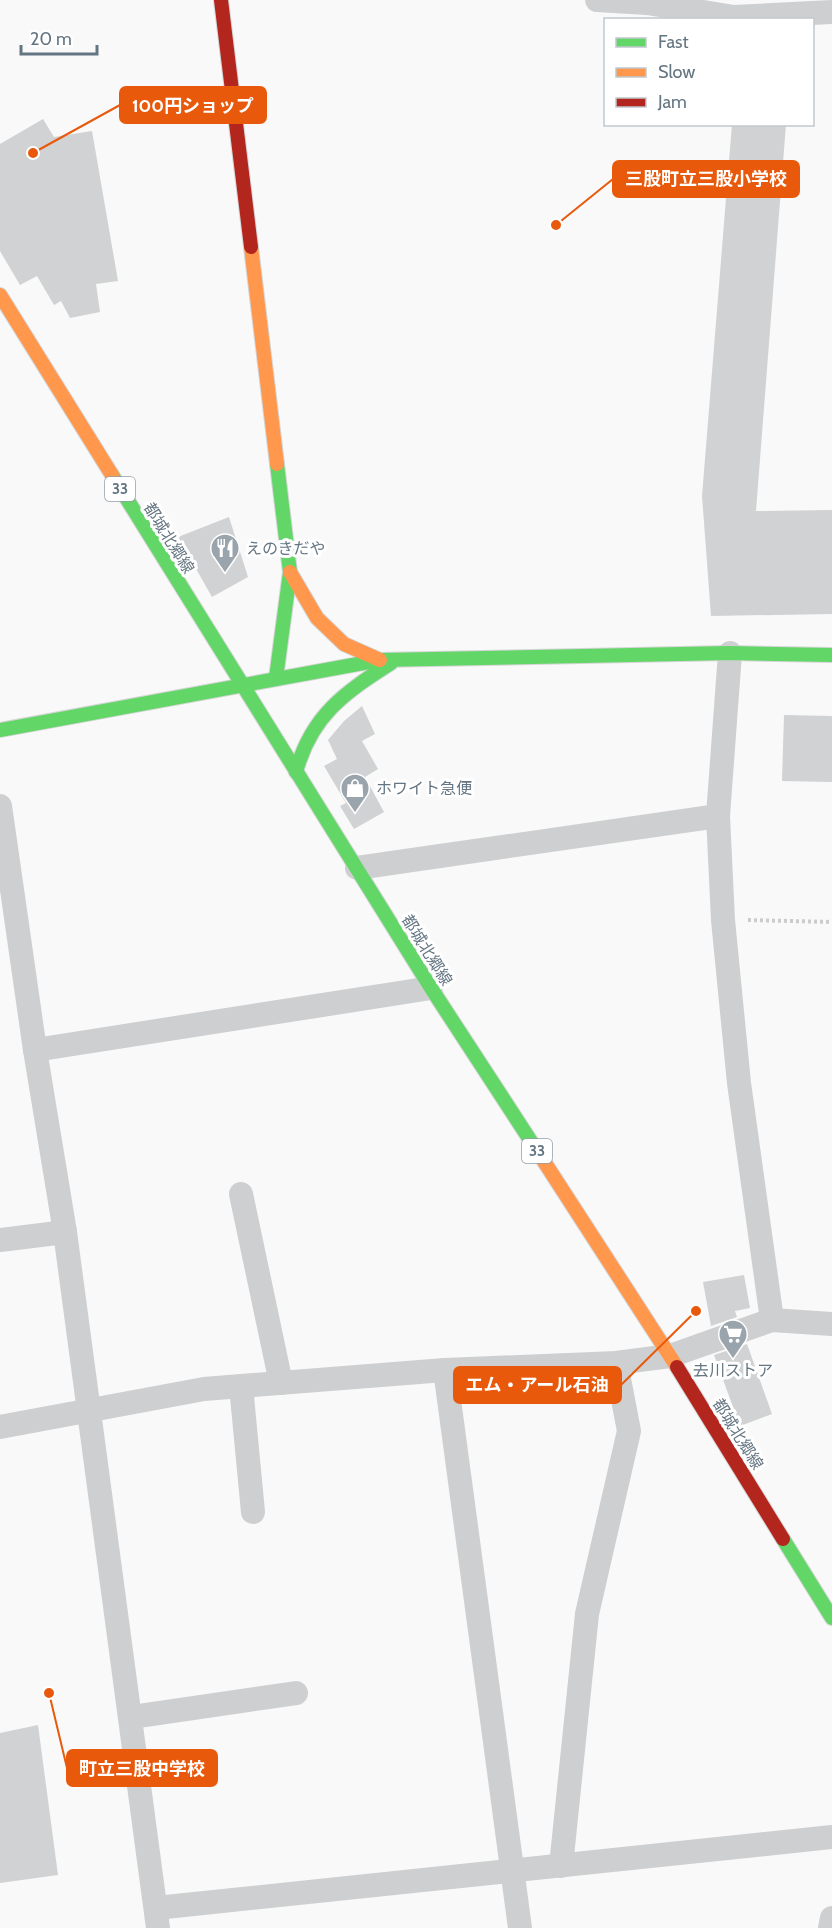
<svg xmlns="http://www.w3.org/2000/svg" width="832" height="1928" viewBox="0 0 832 1928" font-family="Cabin,'Noto Sans JP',sans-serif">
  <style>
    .building { fill: #d0d2d3 }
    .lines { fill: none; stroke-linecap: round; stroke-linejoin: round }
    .fast-casing { stroke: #d5d6d7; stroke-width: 16 }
    .slow-casing { stroke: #d5d6d7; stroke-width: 16 }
    .jam-casing { stroke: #d5d6d7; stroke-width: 16 }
    .path { stroke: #cbcccd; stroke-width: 4; stroke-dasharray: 3 3; stroke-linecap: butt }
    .street { stroke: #cecfd0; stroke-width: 24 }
    .fast { stroke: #63d668; stroke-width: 14 }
    .slow { stroke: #ff974d; stroke-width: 14 }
    .jam { stroke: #b3261e; stroke-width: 14 }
    .labels { text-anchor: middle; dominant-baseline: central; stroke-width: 6; stroke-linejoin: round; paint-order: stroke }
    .shield { fill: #fff; stroke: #939fa8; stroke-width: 1.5 }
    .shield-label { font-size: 15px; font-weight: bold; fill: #657683 }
    .street-label { font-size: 16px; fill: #657683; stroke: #fff }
    .poi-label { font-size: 16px; fill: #657683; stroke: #fff; text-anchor: start }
    .leader { fill: none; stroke: #e8590c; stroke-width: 2 }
    .callout-dot { fill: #e8590c; stroke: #fff; stroke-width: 2 }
    .callout { fill: #e8590c; stroke: #e8590c; stroke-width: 2 }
    .callout-label { font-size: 18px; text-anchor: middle; font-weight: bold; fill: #fff }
  </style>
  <rect width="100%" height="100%" fill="#f9f9f9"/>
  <g class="building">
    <path d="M 43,119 L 54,137 L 92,131 L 118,281 L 96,284 L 100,312 L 70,318 L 61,301 L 54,305 L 37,276 L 20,285 L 0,251 L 0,144 Z"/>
    <path d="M 732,124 L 786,124 L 756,511 L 832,510 L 832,614 L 711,616 L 702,496 Z"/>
    <path d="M 229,517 L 248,577 L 212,597 L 178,537 Z"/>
    <path d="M 362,706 L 375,734 L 362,741 L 378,769 L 365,777 L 384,812 L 354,829 L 340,806 L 346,803 L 324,766 L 337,759 L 328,740 L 344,721 Z"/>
    <path d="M 784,715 L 832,716 L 832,782 L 782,781 Z"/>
    <path d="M 744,1275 L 750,1308 L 735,1311 L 737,1317 L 711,1326 L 703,1282 Z"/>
    <path d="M 747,1344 L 772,1414 L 740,1426 L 714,1355 Z"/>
    <path d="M 38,1725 L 58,1875 L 0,1883 L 0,1733 Z"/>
  </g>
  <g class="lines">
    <g class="fast-casing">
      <g id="fast">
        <path d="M 112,475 L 431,988 L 534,1146"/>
        <path d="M 276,678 L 290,572 L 277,464"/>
        <path d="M 0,730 L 380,660 L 730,653 L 832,655"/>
        <path d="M 296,772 C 311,716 344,693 391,663"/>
        <path d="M 783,1539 L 832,1618"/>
      </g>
    </g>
    <g class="slow-casing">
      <g id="slow">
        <path d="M 251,247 L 277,464"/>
        <path d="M 0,295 L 112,475"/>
        <path d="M 290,572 L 317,618 L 344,644 L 380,660"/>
        <path d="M 534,1146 L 677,1367"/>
      </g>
    </g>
    <g class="jam-casing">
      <g id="jam">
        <path d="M 221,0 L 251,247"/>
        <path d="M 677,1367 L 783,1539"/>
      </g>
    </g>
    <path class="path" d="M 748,920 L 832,922"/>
    <g class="street">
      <path d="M 597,0 L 647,3 L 734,17 L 832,12"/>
      <path d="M 730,653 L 718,816 L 723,920 L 739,1083 L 772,1320"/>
      <path d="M 0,806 L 35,1050 L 65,1232 L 158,1928"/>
      <path d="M 357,868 L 718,816"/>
      <path d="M 35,1050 L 431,988"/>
      <path d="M 241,1194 L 281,1383"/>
      <path d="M 0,1240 L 65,1232"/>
      <path d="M 445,1370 L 520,1928"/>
      <path d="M 241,1386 L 253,1512"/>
      <path d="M 0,1427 L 204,1389 L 445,1370 L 616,1363 L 670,1356 L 772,1320 L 832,1324"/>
      <path d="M 131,1717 L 296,1693"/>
      <path d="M 561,1866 L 587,1614 L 629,1431 L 616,1363"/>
      <path d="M 156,1908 L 832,1837"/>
      <path d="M 830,1928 L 832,1918"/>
    </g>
    <use href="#fast" class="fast"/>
    <use href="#slow" class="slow"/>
    <use href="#jam" class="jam"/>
  </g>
  <defs>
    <g id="restaurant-pin" transform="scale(1.5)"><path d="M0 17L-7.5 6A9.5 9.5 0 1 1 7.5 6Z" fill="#99a4ac" stroke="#fff"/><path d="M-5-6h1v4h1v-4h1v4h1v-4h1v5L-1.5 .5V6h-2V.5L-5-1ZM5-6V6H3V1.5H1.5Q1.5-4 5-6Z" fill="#fff"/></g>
    <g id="shop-pin" transform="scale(1.5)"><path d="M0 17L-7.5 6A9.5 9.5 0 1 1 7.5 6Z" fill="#99a4ac" stroke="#fff"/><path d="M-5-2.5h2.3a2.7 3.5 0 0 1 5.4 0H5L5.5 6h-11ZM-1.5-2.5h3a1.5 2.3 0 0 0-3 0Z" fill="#fff"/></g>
    <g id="supermarket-pin" transform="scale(1.5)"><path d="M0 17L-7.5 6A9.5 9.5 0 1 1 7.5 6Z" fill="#99a4ac" stroke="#fff"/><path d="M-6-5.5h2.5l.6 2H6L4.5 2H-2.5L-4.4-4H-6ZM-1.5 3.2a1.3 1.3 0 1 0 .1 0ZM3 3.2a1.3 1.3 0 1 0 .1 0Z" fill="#fff"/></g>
  </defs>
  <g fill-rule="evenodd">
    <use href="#restaurant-pin" x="225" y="548"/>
    <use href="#shop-pin" x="355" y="788"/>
    <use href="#supermarket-pin" x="733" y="1334"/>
  </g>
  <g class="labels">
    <g class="shield">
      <rect x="105" y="477" width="30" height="24" rx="4.5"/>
      <rect x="522" y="1139" width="30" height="24" rx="4.5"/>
    </g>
    <g class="shield-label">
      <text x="120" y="489">33</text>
      <text x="537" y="1151">33</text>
    </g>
    <g class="street-label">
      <text transform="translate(169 538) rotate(58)">都城北郷線</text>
      <text transform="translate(427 950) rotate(58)">都城北郷線</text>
      <text transform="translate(738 1434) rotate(58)">都城北郷線</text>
    </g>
    <g class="poi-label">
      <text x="246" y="548">えのきだや</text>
      <text x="376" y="788">ホワイト急便</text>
      <text x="733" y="1370" text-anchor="middle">去川ストア</text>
    </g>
  </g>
  <path class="leader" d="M33 153L120 105M556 225L613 179M696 1311L621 1385M49 1693L67 1768"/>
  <g class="callout-dot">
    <circle cx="33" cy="153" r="6"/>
    <circle cx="556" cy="225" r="6"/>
    <circle cx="696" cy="1311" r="6"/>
    <circle cx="49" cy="1693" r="6"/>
  </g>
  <g class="callout">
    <rect x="120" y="87" width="146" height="36" rx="6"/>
    <rect x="613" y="161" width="186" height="36" rx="6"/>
    <rect x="454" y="1367" width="167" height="36" rx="6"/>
    <rect x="67" y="1750" width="150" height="36" rx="6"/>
  </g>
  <g class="callout-label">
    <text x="193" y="112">100円ショップ</text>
    <text x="706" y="185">三股町立三股小学校</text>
    <text x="537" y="1391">エム・アール石油</text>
    <text x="142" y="1775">町立三股中学校</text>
  </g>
  <rect x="604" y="18" width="210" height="108" fill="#ffffff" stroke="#c1c8cd" stroke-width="1.5"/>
  <rect x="616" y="38" width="30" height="9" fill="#63d668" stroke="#c1c8cd" stroke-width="1.5"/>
  <text x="658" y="48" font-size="18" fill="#657683">Fast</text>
  <rect x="616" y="68" width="30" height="9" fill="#ff974d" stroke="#c1c8cd" stroke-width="1.5"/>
  <text x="658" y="78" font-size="18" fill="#657683">Slow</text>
  <rect x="616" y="98" width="30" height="9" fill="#b3261e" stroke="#c1c8cd" stroke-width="1.5"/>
  <text x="658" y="108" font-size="18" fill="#657683">Jam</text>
  <path d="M21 45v9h76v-9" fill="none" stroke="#657683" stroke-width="3"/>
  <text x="30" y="45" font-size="18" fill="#657683" stroke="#ffffff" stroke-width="4.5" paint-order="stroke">20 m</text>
</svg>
